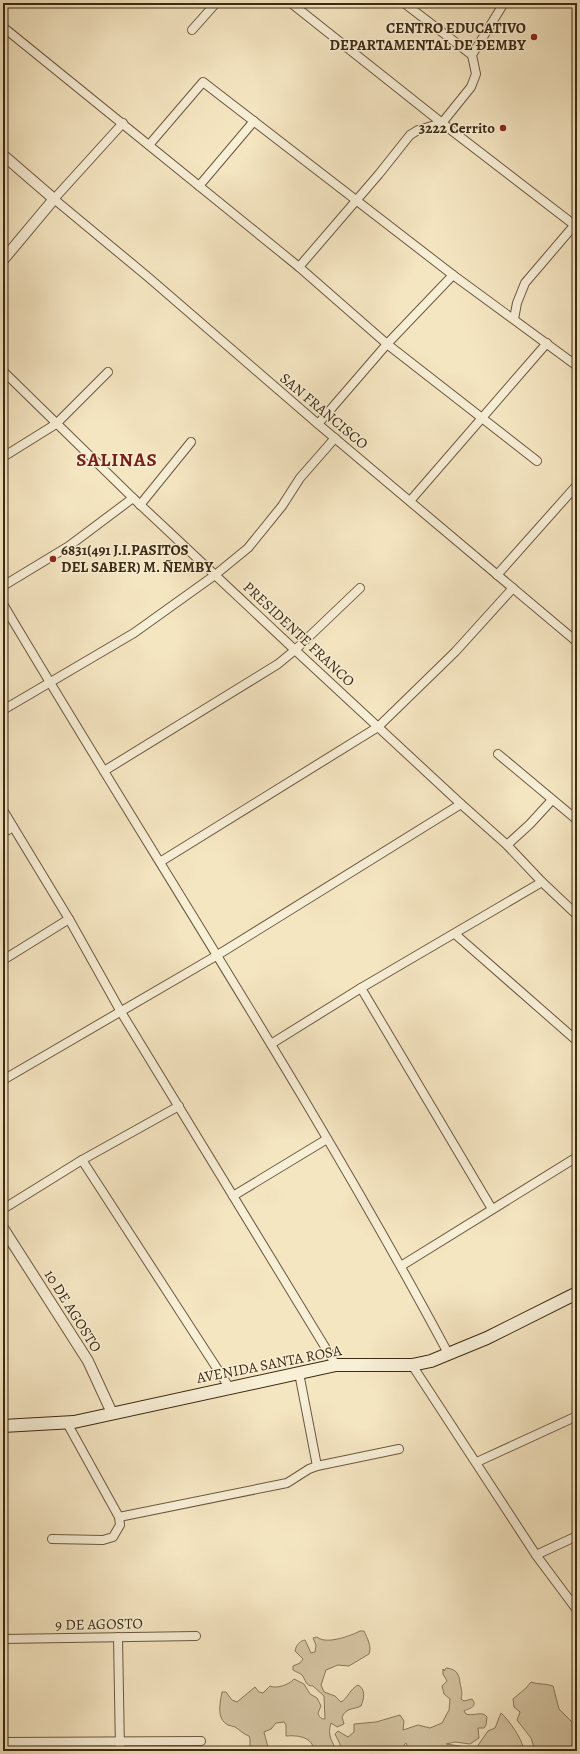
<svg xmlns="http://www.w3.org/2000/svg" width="580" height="1754" viewBox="0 0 580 1754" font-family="Alegreya,serif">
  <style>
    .green { fill: #d6c6a4; stroke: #8a785a }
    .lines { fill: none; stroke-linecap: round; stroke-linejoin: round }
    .minor-casing { stroke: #6b593d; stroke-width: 10 }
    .tertiary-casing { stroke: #6b593d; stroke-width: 12 }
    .secondary-casing { stroke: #3d2a11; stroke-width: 14 }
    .minor { stroke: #f8efd7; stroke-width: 8 }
    .tertiary { stroke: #f8efd7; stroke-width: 10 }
    .secondary { stroke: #f8efd7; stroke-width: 12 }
    .poi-dot { fill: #8f2418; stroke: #f8efd7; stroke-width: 1.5 }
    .labels { text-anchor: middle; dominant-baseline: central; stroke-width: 3; stroke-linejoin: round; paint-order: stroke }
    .poi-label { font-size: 15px; font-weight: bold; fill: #3d2a11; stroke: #f8efd7; text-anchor: end }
    .street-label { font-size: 15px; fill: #3d2a11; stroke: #f8efd7 }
    .district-label { font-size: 19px; font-weight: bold; letter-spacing: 1px; fill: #7a1f14; stroke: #f8efd7 }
  </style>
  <rect width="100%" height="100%" fill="#f5e6c2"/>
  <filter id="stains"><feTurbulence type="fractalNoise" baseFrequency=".005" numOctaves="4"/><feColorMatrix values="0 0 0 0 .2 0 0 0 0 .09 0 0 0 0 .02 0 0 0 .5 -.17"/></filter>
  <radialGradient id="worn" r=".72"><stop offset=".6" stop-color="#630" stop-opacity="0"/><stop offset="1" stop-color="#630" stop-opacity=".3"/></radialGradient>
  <g class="green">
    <path d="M 360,1631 L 364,1631 C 367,1638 372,1646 369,1654 L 349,1666 L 338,1665 L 326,1670 L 321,1685 L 324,1692 L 335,1696 L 341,1702 C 348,1698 350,1689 358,1685 C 366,1689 364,1699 361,1706 C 353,1710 347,1707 342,1717 L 344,1724 L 337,1727 L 331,1723 C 327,1736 332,1741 337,1751 L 314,1751 C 313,1737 298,1735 286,1736 L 286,1725 L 284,1722 L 276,1723 L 271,1729 L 264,1732 L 269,1751 L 250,1751 L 250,1739 L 249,1736 C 243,1734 240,1730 235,1727 C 233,1726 230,1726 228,1725 C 216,1719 220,1703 222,1692 L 226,1692 L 232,1700 L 237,1702 L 255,1687 L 259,1692 L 263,1693 L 270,1686 C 276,1689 289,1685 294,1679 L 304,1684 L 310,1694 L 317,1698 L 321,1706 L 318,1713 C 319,1717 321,1719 325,1719 L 324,1696 L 313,1686 C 305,1686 306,1680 302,1675 C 300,1673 296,1672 293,1670 L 293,1666 L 300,1663 L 303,1659 L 295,1651 C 296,1645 300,1641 305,1640 L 311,1653 L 315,1652 L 316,1645 L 313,1638 L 317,1637 C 326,1645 350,1636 360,1631 Z"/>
    <path d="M 446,1668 C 456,1669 459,1673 460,1683 C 461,1689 463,1692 461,1699 L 464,1701 L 472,1699 C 478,1707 470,1708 464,1711 L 466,1714 C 474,1717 482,1710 487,1717 L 486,1725 L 484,1728 L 478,1728 L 479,1738 L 470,1744 L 455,1742 L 446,1744 L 466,1747 L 466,1751 L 409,1751 L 406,1743 L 404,1745 L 406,1748 L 405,1751 L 341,1751 L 340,1744 L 335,1734 L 338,1731 L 348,1737 L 354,1732 L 354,1724 L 376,1722 L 400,1715 L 404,1721 L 403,1730 L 418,1725 L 430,1728 L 442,1723 L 449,1710 L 450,1699 L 444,1694 L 442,1686 L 447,1681 L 443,1674 L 443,1669 L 444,1671 Z"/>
    <path d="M 531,1682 C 539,1685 545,1683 553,1686 L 559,1709 L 577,1727 L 577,1751 L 535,1751 L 531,1738 L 517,1720 L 520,1712 L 514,1707 L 513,1699 L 526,1688 Z"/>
    <path d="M 501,1713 C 509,1720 523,1740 524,1751 L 474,1751 L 488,1731 L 495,1728 Z"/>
  </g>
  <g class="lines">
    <g class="minor-casing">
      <g id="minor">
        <path d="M 291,3 L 442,123 L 577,227"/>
        <path d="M 404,3 L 472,55"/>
        <path d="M 3,27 L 299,267 L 387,344 L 537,461"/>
        <path d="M 192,30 L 216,3"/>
        <path d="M 123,123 L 54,199 L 148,277 L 318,424 L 577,642"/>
        <path d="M 149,145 L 203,82 L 453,275 L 577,366"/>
        <path d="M 199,186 L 254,121"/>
        <path d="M 299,267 L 379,174 L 410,135 L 418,130 L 442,123 L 471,87 L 476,74 L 472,55 L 504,3"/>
        <path d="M 514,319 L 517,303 L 525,283 L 577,222"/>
        <path d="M 3,371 L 133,498 L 295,650 L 461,804 L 507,845 L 542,882 L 577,915"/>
        <path d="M 318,424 L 387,344 L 453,275"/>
        <path d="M 3,457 L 56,424 L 108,372"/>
        <path d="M 410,501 L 547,343"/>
        <path d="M 140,505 L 191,442"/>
        <path d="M 497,575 L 577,485"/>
        <path d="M 3,586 L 69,546 L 133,498"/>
        <path d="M 3,604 C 151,854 312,1098 449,1355"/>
        <path d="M 3,710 L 134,633 L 215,575 L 248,548 L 282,506 L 300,478 L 335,438"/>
        <path d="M 498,754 L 577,820"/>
        <path d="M 104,771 L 278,664 L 295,650 L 360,588"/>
        <path d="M 3,810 L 69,919 L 121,1012 L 336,1365"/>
        <path d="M 3,833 L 13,827"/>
        <path d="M 507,845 L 530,824 L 552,800"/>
        <path d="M 160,862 L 378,727 L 455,652 L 513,588"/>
        <path d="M 455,934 L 577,1041"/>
        <path d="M 3,960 L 69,919"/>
        <path d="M 361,988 L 492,1209"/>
        <path d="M 271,1044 L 361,988 L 542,882"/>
        <path d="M 3,1080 L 216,956 L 461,804"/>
        <path d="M 82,1160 L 229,1387"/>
        <path d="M 233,1196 L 327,1139"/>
        <path d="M 3,1209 L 82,1160 L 179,1106"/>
        <path d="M 401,1266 L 577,1157"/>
        <path d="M 412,1365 L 536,1555 L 577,1610"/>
        <path d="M 299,1373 L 317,1466"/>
        <path d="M 477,1462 L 577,1416"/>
        <path d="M 119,1517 L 287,1483 L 309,1469 L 317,1466 L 399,1449"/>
        <path d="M 52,1539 L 103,1540 L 113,1537 L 120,1525 L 119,1517 L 67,1423"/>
        <path d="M 536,1555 L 577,1536"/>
        <path d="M 118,1637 L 120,1751"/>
        <path d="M 3,1639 L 196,1636"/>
        <path d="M 3,1742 L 201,1741"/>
      </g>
    </g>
    <g class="tertiary-casing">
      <g id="tertiary">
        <path d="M 3,155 L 54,199 L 3,260"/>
        <path d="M 3,1228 L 88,1361 L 112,1413"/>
      </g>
    </g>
    <g class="secondary-casing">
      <path id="secondary" d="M 3,1426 L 74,1422 L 336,1365 L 412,1365 L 431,1361 L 487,1338 L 577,1293"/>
    </g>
    <use href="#minor" class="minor"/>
    <use href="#tertiary" class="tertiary"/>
    <use href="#secondary" class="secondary"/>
  </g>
  <g class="poi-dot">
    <circle cx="534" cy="37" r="4"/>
    <circle cx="503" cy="128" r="4"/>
    <circle cx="53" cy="559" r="4"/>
  </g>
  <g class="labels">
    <g class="poi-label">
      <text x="526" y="28">CENTRO EDUCATIVO<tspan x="526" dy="17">DEPARTAMENTAL DE ÐEMBY</tspan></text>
      <text x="495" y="128">3222 Cerrito</text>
      <text x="61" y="550" text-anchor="start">6831(491 J.I.PASITOS<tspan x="61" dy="17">DEL SABER) M. ÑEMBY</tspan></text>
    </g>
    <g class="street-label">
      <text transform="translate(324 411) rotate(40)">SAN FRANCISCO</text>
      <text transform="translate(299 634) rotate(43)">PRESIDENTE FRANCO</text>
      <text transform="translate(73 1311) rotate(58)">10 DE AGOSTO</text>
      <text transform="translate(269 1364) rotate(-11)">AVENIDA SANTA ROSA</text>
      <text transform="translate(99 1624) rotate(-1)">9 DE AGOSTO</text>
    </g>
    <g class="district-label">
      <text x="117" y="460">SALINAS</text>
    </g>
  </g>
  <rect width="580" height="1754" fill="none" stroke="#f5e6c2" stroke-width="16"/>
  <rect x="4" y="4" width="572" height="1746" fill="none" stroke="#3d2a11" stroke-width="2"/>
  <rect x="8" y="8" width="564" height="1738" fill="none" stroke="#3d2a11"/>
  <rect width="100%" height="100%" filter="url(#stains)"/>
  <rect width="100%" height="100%" fill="url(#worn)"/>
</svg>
